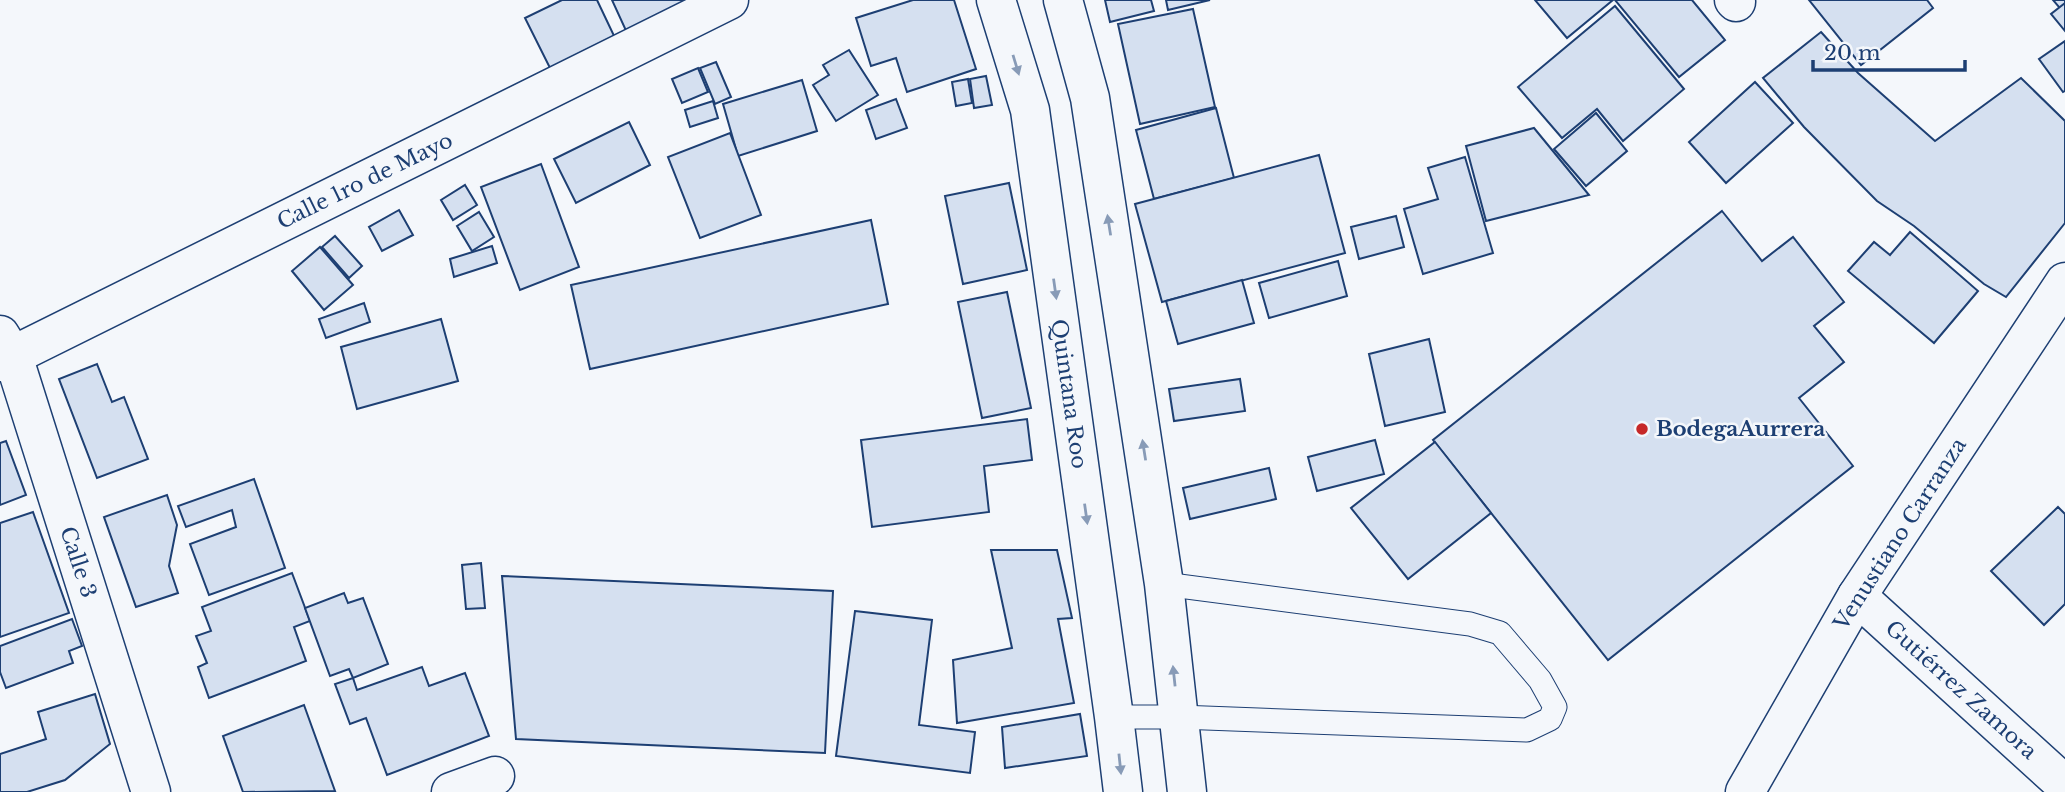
<svg xmlns="http://www.w3.org/2000/svg" width="2065" height="792" viewBox="0 0 2065 792" font-family="'Libre Baskerville',serif">
  <style>
    .building { fill: #d5e0f0; stroke: #1d3f73; stroke-width: 2 }
    .lines { fill: none; stroke-linecap: round; stroke-linejoin: round }
    .lane-casing { stroke: #1d3f73; stroke-width: 25 }
    .street-casing { stroke: #1d3f73; stroke-width: 41 }
    .lane { stroke: #f4f7fb; stroke-width: 23 }
    .street { stroke: #f4f7fb; stroke-width: 38 }
    .oneway { fill: #889bb7 }
    .poi-dot { fill: #c62828; stroke: #f4f7fb; stroke-width: 2.5 }
    .labels { text-anchor: middle; dominant-baseline: central; stroke-width: 5; stroke-linejoin: round; paint-order: stroke }
    .street-label { font-size: 21px; fill: #1d3f73; stroke: #f4f7fb }
    .poi-label { font-size: 21px; font-weight: bold; fill: #1d3f73; stroke: #f4f7fb; text-anchor: start }
  </style>
  <rect width="100%" height="100%" fill="#f4f7fb"/>
  <g class="building">
    <path d="M 562,0 L 597,0 L 616,40 L 551,70 L 525,18 Z"/>
    <path d="M 612,0 L 705,0 L 628,35 Z"/>
    <path d="M 913,0 L 954,0 L 976,69 L 907,92 L 896,58 L 871,66 L 856,18 Z"/>
    <path d="M 1105,0 L 1151,0 L 1154,11 L 1110,22 Z"/>
    <path d="M 1166,0 L 1210,0 L 1168,10 Z"/>
    <path d="M 1535,0 L 1613,0 L 1567,38 Z"/>
    <path d="M 1615,0 L 1692,0 L 1725,40 L 1679,77 Z"/>
    <path d="M 1809,0 L 1927,0 L 1933,8 L 1861,65 Z"/>
    <path d="M 2053,0 L 2065,0 L 2065,14 Z"/>
    <path d="M 2065,3 L 2065,31 L 2051,14 Z"/>
    <path d="M 1615,6 L 1684,89 L 1623,141 L 1597,109 L 1562,138 L 1518,87 Z"/>
    <path d="M 1193,9 L 1215,107 L 1140,124 L 1118,24 Z"/>
    <path d="M 1821,32 L 1858,73 L 1935,141 L 2021,78 L 2065,121 L 2065,223 L 2006,297 L 1984,284 L 1914,226 L 1877,201 L 1804,127 L 1763,78 Z"/>
    <path d="M 2065,41 L 2065,91 L 2063,92 L 2039,59 Z"/>
    <path d="M 849,50 L 878,95 L 836,121 L 813,85 L 829,75 L 823,65 Z"/>
    <path d="M 716,62 L 731,97 L 715,104 L 700,68 Z"/>
    <path d="M 698,68 L 708,92 L 682,103 L 672,79 Z"/>
    <path d="M 986,76 L 992,105 L 974,108 L 970,79 Z"/>
    <path d="M 968,79 L 972,103 L 956,106 L 952,82 Z"/>
    <path d="M 802,80 L 817,131 L 738,156 L 723,104 Z"/>
    <path d="M 1755,82 L 1793,123 L 1726,183 L 1689,142 Z"/>
    <path d="M 896,99 L 907,128 L 876,139 L 866,110 Z"/>
    <path d="M 713,101 L 718,118 L 690,127 L 685,110 Z"/>
    <path d="M 1216,108 L 1234,178 L 1154,199 L 1136,130 Z"/>
    <path d="M 1596,113 L 1627,151 L 1586,186 L 1554,149 Z"/>
    <path d="M 629,122 L 650,165 L 576,203 L 554,159 Z"/>
    <path d="M 1534,128 L 1589,195 L 1486,221 L 1466,146 Z"/>
    <path d="M 730,133 L 761,215 L 700,238 L 668,157 Z"/>
    <path d="M 1319,155 L 1345,253 L 1162,302 L 1135,204 Z"/>
    <path d="M 1465,157 L 1493,253 L 1423,274 L 1404,209 L 1438,199 L 1428,168 Z"/>
    <path d="M 541,164 L 579,267 L 520,290 L 481,187 Z"/>
    <path d="M 1009,183 L 1027,270 L 963,284 L 945,196 Z"/>
    <path d="M 465,185 L 477,205 L 453,220 L 441,200 Z"/>
    <path d="M 399,210 L 413,235 L 382,251 L 369,227 Z"/>
    <path d="M 1722,211 L 1762,261 L 1793,237 L 1844,302 L 1814,326 L 1844,362 L 1799,398 L 1853,466 L 1608,660 L 1433,440 Z"/>
    <path d="M 479,212 L 494,237 L 472,251 L 457,226 Z"/>
    <path d="M 1396,216 L 1404,247 L 1359,259 L 1351,227 Z"/>
    <path d="M 871,220 L 888,304 L 590,369 L 571,285 Z"/>
    <path d="M 1910,232 L 1978,291 L 1934,343 L 1848,271 L 1874,242 L 1890,255 Z"/>
    <path d="M 335,236 L 362,266 L 349,278 L 322,247 Z"/>
    <path d="M 492,246 L 497,263 L 454,277 L 450,259 Z"/>
    <path d="M 320,247 L 353,285 L 324,310 L 292,271 Z"/>
    <path d="M 1338,261 L 1347,296 L 1269,318 L 1259,283 Z"/>
    <path d="M 1242,280 L 1254,323 L 1178,344 L 1166,301 Z"/>
    <path d="M 1007,292 L 1031,408 L 982,418 L 958,302 Z"/>
    <path d="M 364,303 L 370,322 L 326,338 L 319,319 Z"/>
    <path d="M 441,319 L 458,381 L 357,409 L 341,347 Z"/>
    <path d="M 1429,339 L 1445,412 L 1385,426 L 1369,354 Z"/>
    <path d="M 97,364 L 112,402 L 124,397 L 148,459 L 97,478 L 59,379 Z"/>
    <path d="M 1240,379 L 1245,411 L 1174,421 L 1169,389 Z"/>
    <path d="M 1027,419 L 1032,460 L 984,466 L 989,512 L 872,527 L 861,440 Z"/>
    <path d="M 1375,440 L 1384,474 L 1317,491 L 1308,457 Z"/>
    <path d="M 6,441 L 26,495 L 0,505 L 0,443 Z"/>
    <path d="M 1435,442 L 1491,513 L 1408,579 L 1351,508 Z"/>
    <path d="M 1269,468 L 1276,499 L 1190,519 L 1183,488 Z"/>
    <path d="M 254,479 L 285,568 L 209,595 L 190,544 L 236,527 L 232,510 L 186,527 L 178,506 Z"/>
    <path d="M 167,495 L 177,525 L 169,566 L 178,593 L 136,607 L 104,517 Z"/>
    <path d="M 2058,507 L 2065,514 L 2065,604 L 2044,625 L 1991,571 Z"/>
    <path d="M 33,512 L 69,613 L 0,637 L 0,523 Z"/>
    <path d="M 991,550 L 1057,550 L 1072,618 L 1058,619 L 1074,703 L 957,723 L 953,660 L 1012,648 Z"/>
    <path d="M 481,563 L 485,608 L 466,609 L 462,565 Z"/>
    <path d="M 292,573 L 310,621 L 294,627 L 306,661 L 209,698 L 198,667 L 207,663 L 196,636 L 211,631 L 202,607 Z"/>
    <path d="M 502,576 L 833,591 L 825,753 L 516,739 Z"/>
    <path d="M 344,593 L 348,603 L 363,598 L 388,664 L 353,678 L 349,669 L 330,676 L 305,608 Z"/>
    <path d="M 855,611 L 932,620 L 919,725 L 975,732 L 970,773 L 836,756 Z"/>
    <path d="M 72,619 L 82,646 L 69,651 L 73,663 L 6,688 L 0,672 L 0,646 Z"/>
    <path d="M 422,667 L 429,686 L 465,673 L 489,736 L 387,775 L 366,718 L 350,724 L 335,684 L 353,678 L 357,690 Z"/>
    <path d="M 95,694 L 110,744 L 65,780 L 27,792 L 0,792 L 0,754 L 46,739 L 38,712 Z"/>
    <path d="M 304,705 L 335,791 L 243,792 L 223,736 Z"/>
    <path d="M 1080,714 L 1087,756 L 1005,768 L 1002,727 Z"/>
  </g>
  <g class="lines">
    <g class="lane-casing">
      <path id="lane" d="M 1114,717 L 1179,717 L 1527,730 L 1550,719 L 1555,707 L 1540,680 L 1500,633 L 1470,624 L 1164,584"/>
    </g>
    <g class="street-casing">
      <g id="street">
        <path d="M 996,0 L 1030,110 L 1114,717 L 1123,792"/>
        <path d="M 1063,0 L 1090,98 L 1164,584 L 1187,792"/>
        <path d="M 1734,0 L 1736,2"/>
        <path d="M 0,335 L 13,356 L 151,792"/>
        <path d="M 0,362 L 729,0"/>
        <path d="M 1857,596 L 2065,785"/>
        <path d="M 451,792 L 495,776"/>
        <path d="M 1745,792 L 1857,596 L 2065,282"/>
      </g>
    </g>
    <use href="#lane" class="lane"/>
    <use href="#street" class="street"/>
  </g>
  <defs><path id="oneway-solid" d="M-6-.8H1V-3.2L6.5 0L1 3.2V.8H-6Z" transform="scale(1.75)"/></defs>
  <g class="oneway">
    <use href="#oneway-solid" transform="translate(1016 65) rotate(73)"/>
    <use href="#oneway-solid" transform="translate(1109 225) rotate(-99)"/>
    <use href="#oneway-solid" transform="translate(1055 289) rotate(82)"/>
    <use href="#oneway-solid" transform="translate(1144 450) rotate(-99)"/>
    <use href="#oneway-solid" transform="translate(1086 514) rotate(82)"/>
    <use href="#oneway-solid" transform="translate(1174 676) rotate(-96)"/>
    <use href="#oneway-solid" transform="translate(1120 764) rotate(84)"/>
  </g>
  <circle class="poi-dot" cx="1642" cy="429" r="7"/>
  <g class="labels">
    <g class="street-label">
      <text transform="translate(365 181) rotate(-26)">Calle 1ro de Mayo</text>
      <text transform="translate(1069 394) rotate(82)">Quintana Roo</text>
      <text transform="translate(1900 534) rotate(-57)">Venustiano Carranza</text>
      <text transform="translate(78 562) rotate(72)">Calle 3</text>
      <text transform="translate(1961 690) rotate(42)">Gutiérrez Zamora</text>
    </g>
    <g class="poi-label">
      <text x="1656" y="429">BodegaAurrera</text>
    </g>
  </g>
  <path d="M1813 60v10h152v-10" fill="none" stroke="#1d3f73" stroke-width="3.5"/>
  <text x="1824" y="60" font-size="21" fill="#1d3f73" stroke="#f4f7fb" stroke-width="5" paint-order="stroke">20 m</text>
</svg>
